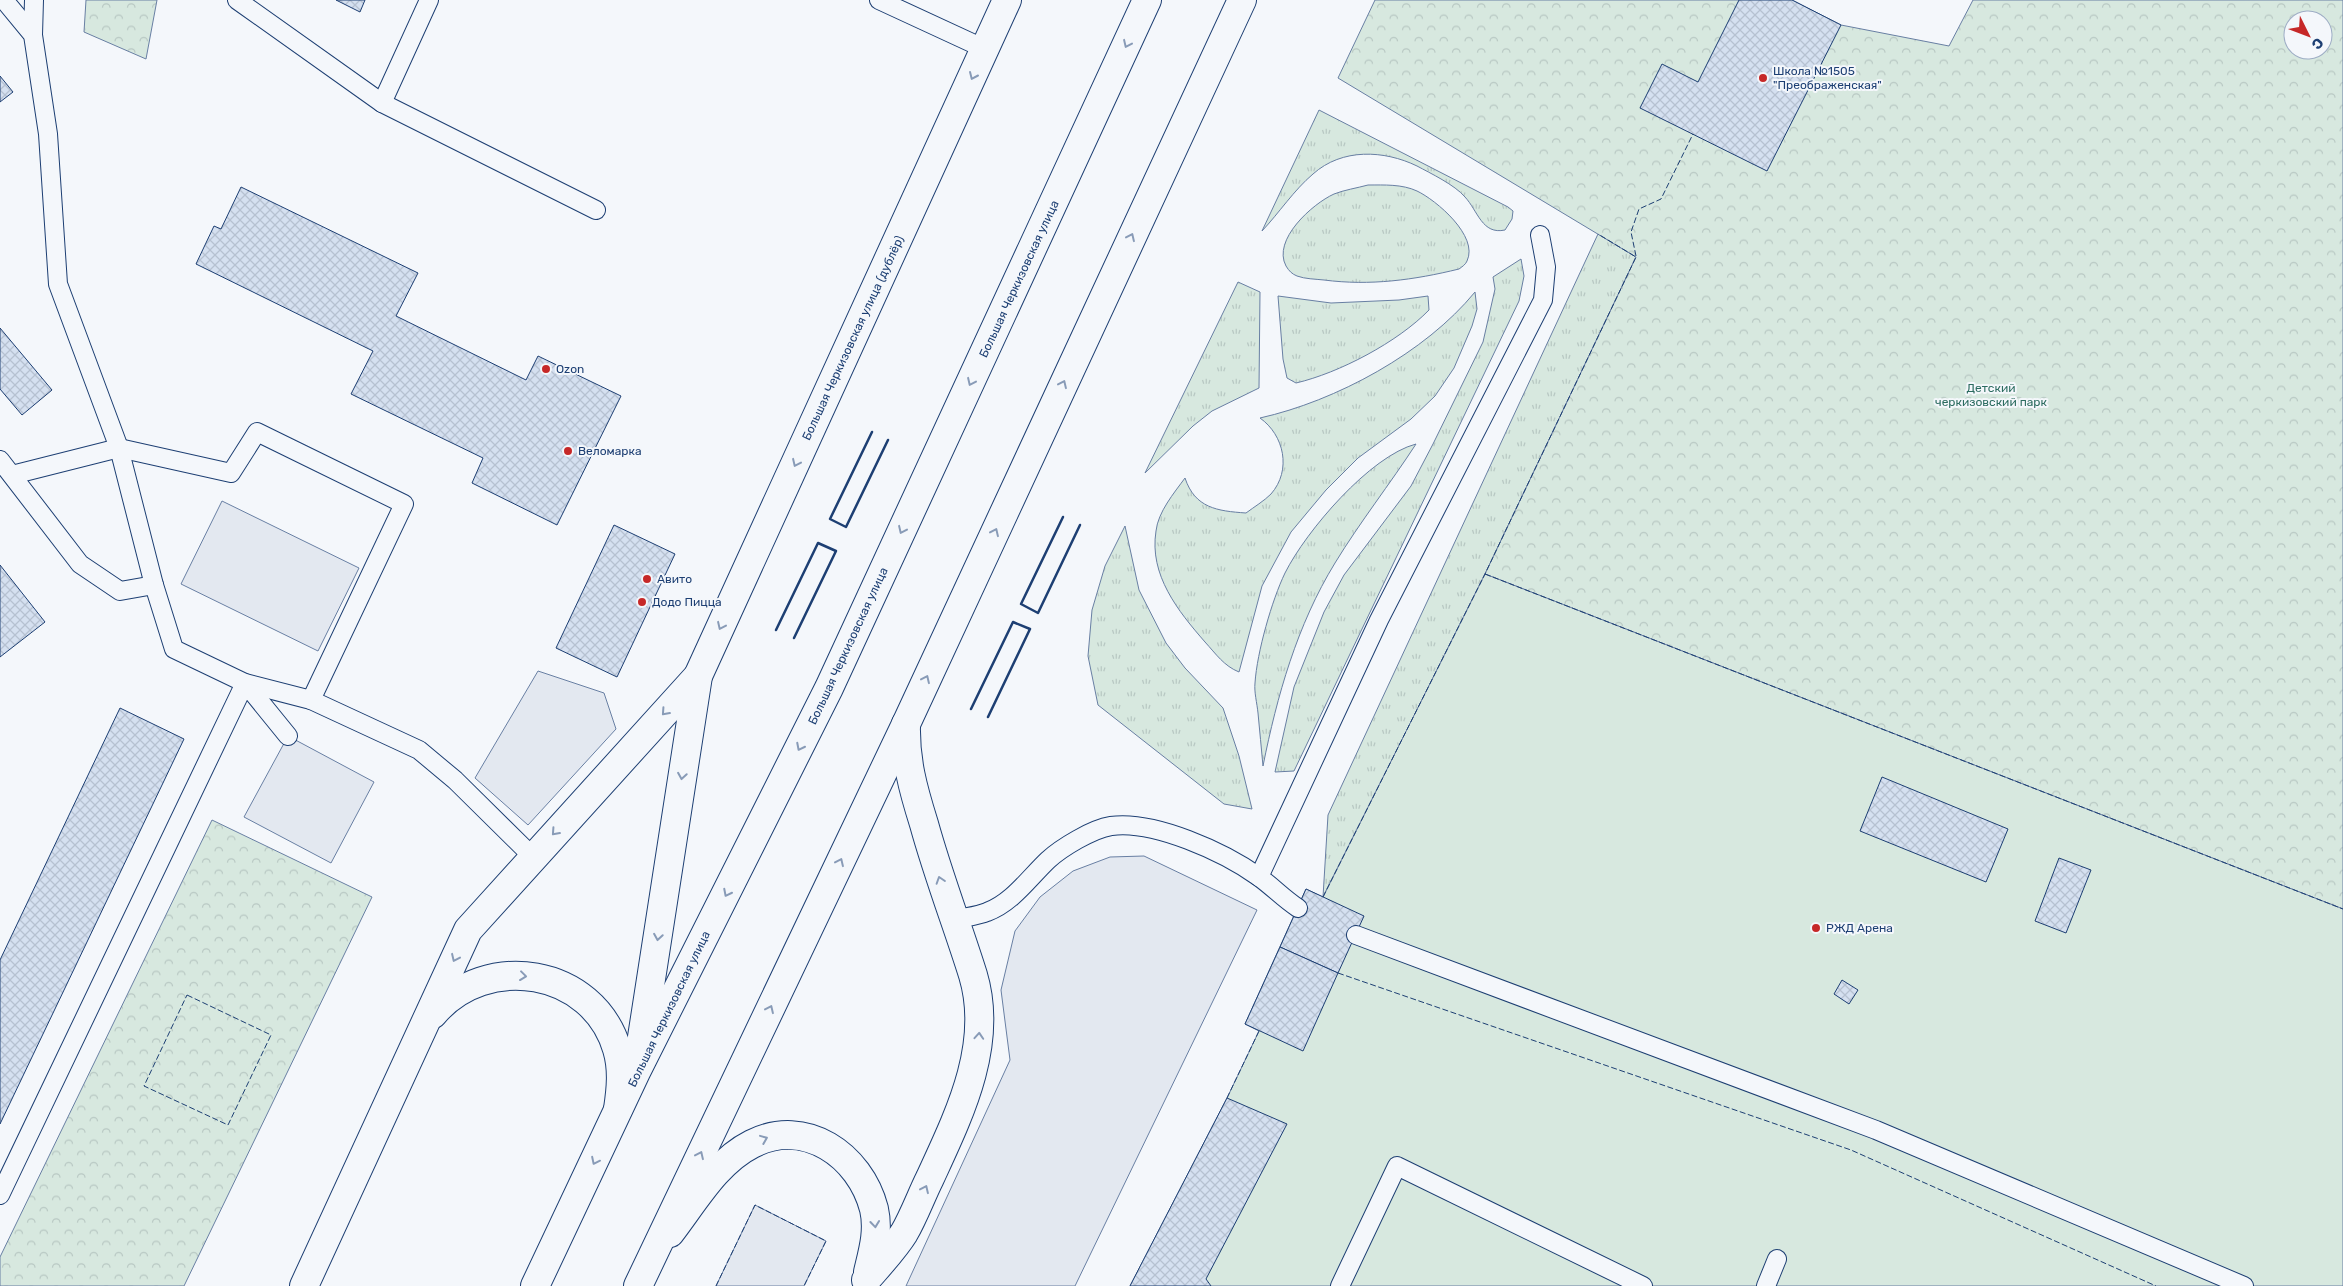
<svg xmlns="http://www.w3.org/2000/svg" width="2343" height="1286" viewBox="0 0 2343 1286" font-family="Rubik,sans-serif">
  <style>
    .grass { fill: url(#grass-tufts); stroke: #687fa3 }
    .park { fill: url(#park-crowns); stroke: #687fa3; fill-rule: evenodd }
    .pitch { fill: #d7e8df; stroke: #687fa3 }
    .parking { fill: #e3e8f0; stroke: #687fa3 }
    .building { fill: url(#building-cross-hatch); stroke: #1d3f73 }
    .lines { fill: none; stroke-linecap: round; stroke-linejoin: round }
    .service-casing { stroke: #1d3f73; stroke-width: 20 }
    .tertiary-casing { stroke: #1d3f73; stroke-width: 30 }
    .primary-casing { stroke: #1d3f73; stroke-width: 30 }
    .service { stroke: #f4f7fb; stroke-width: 18 }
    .tertiary { stroke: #f4f7fb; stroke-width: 28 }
    .primary { stroke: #f4f7fb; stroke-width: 28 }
    .fence { stroke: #1d3f73; stroke-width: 1; stroke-dasharray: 6 2.5; stroke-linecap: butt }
    .wall { stroke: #1d3f73; stroke-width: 2.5 }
    .oneway { stroke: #889bb7 }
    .poi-dot { fill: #c62828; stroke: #f4f7fb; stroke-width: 2 }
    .labels { text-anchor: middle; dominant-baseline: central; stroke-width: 4; stroke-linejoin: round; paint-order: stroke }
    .poi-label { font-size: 12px; fill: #1d3f73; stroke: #f4f7fb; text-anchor: start }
    .street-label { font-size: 12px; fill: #1d3f73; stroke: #f4f7fb }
    .park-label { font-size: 12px; fill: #2c6c60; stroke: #f4f7fb }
  </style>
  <defs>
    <pattern id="grass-tufts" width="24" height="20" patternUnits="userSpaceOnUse" patternTransform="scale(1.25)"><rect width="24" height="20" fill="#d7e8df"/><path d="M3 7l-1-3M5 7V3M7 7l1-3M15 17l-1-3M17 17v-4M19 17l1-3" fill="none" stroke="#b8c8c3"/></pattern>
    <pattern id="park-crowns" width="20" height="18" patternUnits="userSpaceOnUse" patternTransform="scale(1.25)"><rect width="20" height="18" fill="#d7e8df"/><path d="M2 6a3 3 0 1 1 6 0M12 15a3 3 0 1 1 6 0" fill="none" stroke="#b8c8c3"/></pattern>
    <pattern id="building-cross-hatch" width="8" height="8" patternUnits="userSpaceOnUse" patternTransform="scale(1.25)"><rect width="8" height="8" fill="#d5e0f0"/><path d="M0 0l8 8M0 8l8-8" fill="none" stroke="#b6c1d1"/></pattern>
  </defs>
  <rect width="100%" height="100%" fill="#f4f7fb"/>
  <g class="grass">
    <path d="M 1319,110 L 1508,207 L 1513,211 L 1512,219 L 1505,230 C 1482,235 1478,211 1465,197 C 1455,185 1430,173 1417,166 C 1384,150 1342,148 1313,174 C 1294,190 1279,213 1262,231 Z"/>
    <path d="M 1368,185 C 1384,185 1402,184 1417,191 C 1436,200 1479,236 1467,261 C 1466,264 1462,267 1459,269 C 1414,280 1370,286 1324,280 C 1315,279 1305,279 1297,276 C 1292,274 1289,271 1286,266 C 1272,240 1312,204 1334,194 C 1344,190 1357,188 1368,185 Z"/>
    <path d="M 1598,234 L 1636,257 L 1485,574 L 1323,897 L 1328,815 Z"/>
    <path d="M 1521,259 L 1524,276 L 1519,301 L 1294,771 L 1275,772 L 1294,687 L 1324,612 L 1344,575 L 1411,486 L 1433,444 L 1483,342 L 1495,289 L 1493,277 Z"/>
    <path d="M 1238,282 L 1260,292 L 1259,388 L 1212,411 L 1193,426 L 1145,473 Z"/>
    <path d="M 1475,292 L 1477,309 L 1472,326 L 1454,368 L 1435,396 L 1411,419 L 1358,458 L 1326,490 L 1291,532 L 1262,586 L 1239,672 C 1224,666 1216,654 1205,642 C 1178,611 1149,575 1156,531 C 1158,512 1174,493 1185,478 C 1195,508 1217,511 1246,513 C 1254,507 1264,501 1271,494 C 1292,470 1284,435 1260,418 C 1336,401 1425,353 1475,292 Z"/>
    <path d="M 1278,296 L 1331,303 L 1399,300 L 1428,296 L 1429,310 C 1398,342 1339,373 1296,383 L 1287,378 L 1283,359 Z"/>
    <path d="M 1416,444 C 1390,484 1360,522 1335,563 C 1297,625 1277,696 1263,766 C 1261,748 1260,731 1258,713 C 1257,703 1254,692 1255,683 C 1257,652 1272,600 1285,573 C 1306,531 1370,456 1416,444 Z"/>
    <path d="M 1125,526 L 1139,590 L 1166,643 L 1185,668 L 1223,708 L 1239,756 L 1252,809 L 1224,804 L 1098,705 L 1088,656 L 1092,610 L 1105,566 Z"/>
  </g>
  <g class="park">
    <path d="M 86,0 L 157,0 L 146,59 L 84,32 Z"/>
    <path d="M 1375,0 L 1792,0 L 1841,25 L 1949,46 L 1973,0 L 2343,0 L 2343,909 L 1485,574 L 1636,257 L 1338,78 ZM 2293,20 L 2323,20 L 2323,50 L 2293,50 Z"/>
    <path d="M 212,820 L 372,897 L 184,1286 L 0,1286 L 0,1257 Z"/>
  </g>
  <path class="pitch" d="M 1485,574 L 2343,909 L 2343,1286 L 1130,1286 L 1227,1098 L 1259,1031 L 1245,1024 L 1306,889 L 1323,897 Z"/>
  <g class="parking">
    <path d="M 222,501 L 359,568 L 318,651 L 181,584 Z"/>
    <path d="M 538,671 L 604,693 L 616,729 L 528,825 L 475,778 Z"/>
    <path d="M 288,736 L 374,782 L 331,863 L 244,817 Z"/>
    <path d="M 1144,856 L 1257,910 L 1075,1286 L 906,1286 L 1010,1060 L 1001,990 L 1015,931 L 1040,897 L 1073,871 L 1110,857 Z"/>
    <path d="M 755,1205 L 826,1241 L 804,1286 L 716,1286 Z"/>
  </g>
  <g class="building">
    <path d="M 336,0 L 365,0 L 360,12 Z"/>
    <path d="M 1739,0 L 1792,0 L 1841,25 L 1767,171 L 1640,108 L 1662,64 L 1698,82 Z"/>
    <path d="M 0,76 L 13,92 L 0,102 Z"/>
    <path d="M 241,187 L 418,273 L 396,316 L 526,380 L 538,356 L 621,396 L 557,525 L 472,483 L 483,458 L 351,394 L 373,351 L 196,264 L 214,226 L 221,229 Z"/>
    <path d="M 0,328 L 52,390 L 22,415 L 0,389 Z"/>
    <path d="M 614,525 L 675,554 L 617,677 L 556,648 Z"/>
    <path d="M 0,565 L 45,622 L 0,657 Z"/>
    <path d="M 120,708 L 184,739 L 0,1124 L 0,960 Z"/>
    <path d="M 1882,777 L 2008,829 L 1986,882 L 1860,831 Z"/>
    <path d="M 2059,858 L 2091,870 L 2066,933 L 2035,921 Z"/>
    <path d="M 1306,889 L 1364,916 L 1338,973 L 1280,947 Z"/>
    <path d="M 1280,947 L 1338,973 L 1303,1051 L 1245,1024 Z"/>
    <path d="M 1842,980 L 1858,990 L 1849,1004 L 1834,994 Z"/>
    <path d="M 1227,1098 L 1287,1124 L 1206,1279 L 1211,1286 L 1130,1286 Z"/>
  </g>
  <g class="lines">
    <g class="service-casing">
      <g id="service">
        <path d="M 4,0 L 33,35 L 48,134 L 58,284 L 119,448 L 154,585 L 174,649 L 245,683 L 311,700 L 419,750 L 455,780 L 533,857"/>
        <path d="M 237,0 L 382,103 L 596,210"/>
        <path d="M 879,0 L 985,49"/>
        <path d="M 33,35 L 34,0"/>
        <path d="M 382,103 L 429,0"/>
        <path d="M 0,460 L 80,564 L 120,591 L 154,585"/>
        <path d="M 12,475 L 119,448 L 231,473 L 257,432 L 404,504 L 311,700"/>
        <path d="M 1259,877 L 1379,620 L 1543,300 L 1546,267 L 1540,235"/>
        <path d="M 954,920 C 965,917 977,916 987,912 C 1012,903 1029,878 1048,860 C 1061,848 1092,829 1111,826 C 1154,820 1224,852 1259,877 C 1273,887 1284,899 1298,908"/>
        <path d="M 1356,935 L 1876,1130 L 2244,1286"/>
        <path d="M 0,1195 L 245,683 L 288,736"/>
        <path d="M 1340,1286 L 1397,1166 L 1643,1286"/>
        <path d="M 1766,1286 L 1777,1259"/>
      </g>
    </g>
    <g class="tertiary-casing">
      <g id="tertiary">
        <path d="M 433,1014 C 486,951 593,968 617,1049 C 623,1069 621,1089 618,1109"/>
        <path d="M 638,1063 L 698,676 L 1007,0"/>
        <path d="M 670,1233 C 694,1202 716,1162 752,1144 C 805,1117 860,1155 874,1209 C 879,1231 873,1251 868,1272"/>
        <path d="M 866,1280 C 879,1265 894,1249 904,1233 C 914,1216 921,1196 930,1178 C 959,1115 994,1045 973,975 C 957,924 938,875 924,824 C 913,789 905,760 906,724"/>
        <path d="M 304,1286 L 468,930 L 698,676"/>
      </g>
    </g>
    <g class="primary-casing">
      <g id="primary">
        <path d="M 535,1286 L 636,1072 L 829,688 L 1147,0"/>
        <path d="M 638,1286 L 906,724 L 1242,0"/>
      </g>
    </g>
    <use href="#service" class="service"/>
    <use href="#tertiary" class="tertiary"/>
    <use href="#primary" class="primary"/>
    <g class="fence">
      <path d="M 1636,256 L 1631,232 L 1639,209 L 1661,199 L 1693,134"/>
      <path d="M 1485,574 L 2343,909"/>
      <path d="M 1323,897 L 1485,574 L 1636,257 L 1598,234"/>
      <path d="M 1338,973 L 1851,1150 L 2156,1286"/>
      <path d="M 187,995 L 271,1035 L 228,1125 L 144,1086 Z"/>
      <path d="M 1227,1098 L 1259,1031"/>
      <path d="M 716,1286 L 755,1205 L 826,1241 L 804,1286"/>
    </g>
    <g class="wall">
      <path d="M 872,432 L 830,519 L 846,527 L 888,440"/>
      <path d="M 1063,517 L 1021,604 L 1038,613 L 1080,525"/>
      <path d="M 776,630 L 818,543 L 836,551 L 794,638"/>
      <path d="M 971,709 L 1013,622 L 1030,629 L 988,717"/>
    </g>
  </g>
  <defs><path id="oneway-chevron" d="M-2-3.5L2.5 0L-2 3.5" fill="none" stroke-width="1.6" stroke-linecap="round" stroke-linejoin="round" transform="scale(1.25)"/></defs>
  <g class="oneway">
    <use href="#oneway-chevron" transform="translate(1127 44) rotate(115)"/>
    <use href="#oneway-chevron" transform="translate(973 76) rotate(114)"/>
    <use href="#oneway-chevron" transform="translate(1131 237) rotate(-65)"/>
    <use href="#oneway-chevron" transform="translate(971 382) rotate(115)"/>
    <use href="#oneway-chevron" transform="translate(1063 384) rotate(-65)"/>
    <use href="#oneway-chevron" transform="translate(796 463) rotate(115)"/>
    <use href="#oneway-chevron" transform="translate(902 530) rotate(115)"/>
    <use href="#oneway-chevron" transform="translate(995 532) rotate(-65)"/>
    <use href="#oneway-chevron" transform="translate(721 626) rotate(115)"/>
    <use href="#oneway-chevron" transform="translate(926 679) rotate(-65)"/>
    <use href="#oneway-chevron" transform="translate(665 712) rotate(132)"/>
    <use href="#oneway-chevron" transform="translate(800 747) rotate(117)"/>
    <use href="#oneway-chevron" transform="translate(682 776) rotate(99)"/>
    <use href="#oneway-chevron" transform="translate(555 832) rotate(132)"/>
    <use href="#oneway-chevron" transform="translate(840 862) rotate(-65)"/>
    <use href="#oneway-chevron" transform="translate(940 880) rotate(-108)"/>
    <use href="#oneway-chevron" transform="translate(727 893) rotate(117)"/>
    <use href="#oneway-chevron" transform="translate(658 937) rotate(99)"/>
    <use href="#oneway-chevron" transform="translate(455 958) rotate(115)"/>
    <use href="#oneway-chevron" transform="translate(523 976) rotate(7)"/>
    <use href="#oneway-chevron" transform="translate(770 1009) rotate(-65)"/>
    <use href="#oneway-chevron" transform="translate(979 1036) rotate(-86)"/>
    <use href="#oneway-chevron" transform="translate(764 1139) rotate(-22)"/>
    <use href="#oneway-chevron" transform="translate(700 1155) rotate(-65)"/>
    <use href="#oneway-chevron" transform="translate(595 1161) rotate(116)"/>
    <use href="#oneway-chevron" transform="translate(925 1189) rotate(-65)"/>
    <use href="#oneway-chevron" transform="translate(875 1224) rotate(84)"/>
  </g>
  <g class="poi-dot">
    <circle cx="1763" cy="78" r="5"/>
    <circle cx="546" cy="369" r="5"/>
    <circle cx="568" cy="451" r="5"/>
    <circle cx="647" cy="579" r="5"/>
    <circle cx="642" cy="602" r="5"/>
    <circle cx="1816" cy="928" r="5"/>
  </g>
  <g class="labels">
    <g class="poi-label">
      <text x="1773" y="71">Школа №1505<tspan x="1773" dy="14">"Преображенская"</tspan></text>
      <text x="556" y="369">Ozon</text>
      <text x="578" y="451">Веломарка</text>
      <text x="657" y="579">Авито</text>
      <text x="652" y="602">Додо Пицца</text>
      <text x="1826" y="928">РЖД Арена</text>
    </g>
    <g class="street-label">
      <text transform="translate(1019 279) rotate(-65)">Большая Черкизовская улица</text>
      <text transform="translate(853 338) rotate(-65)">Большая Черкизовская улица (дублёр)</text>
      <text transform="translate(848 646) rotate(-65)">Большая Черкизовская улица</text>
      <text transform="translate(669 1009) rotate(-64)">Большая Черкизовская улица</text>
    </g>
    <g class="park-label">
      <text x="1991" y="388">Детский<tspan x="1991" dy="14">черкизовский парк</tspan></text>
    </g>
  </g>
  <g transform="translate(2308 35) rotate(132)"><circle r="24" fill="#f4f7fb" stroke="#9eadc5"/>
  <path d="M0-4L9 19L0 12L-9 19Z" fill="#c62828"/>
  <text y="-8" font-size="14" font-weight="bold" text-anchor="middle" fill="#1d3f73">С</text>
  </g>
</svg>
